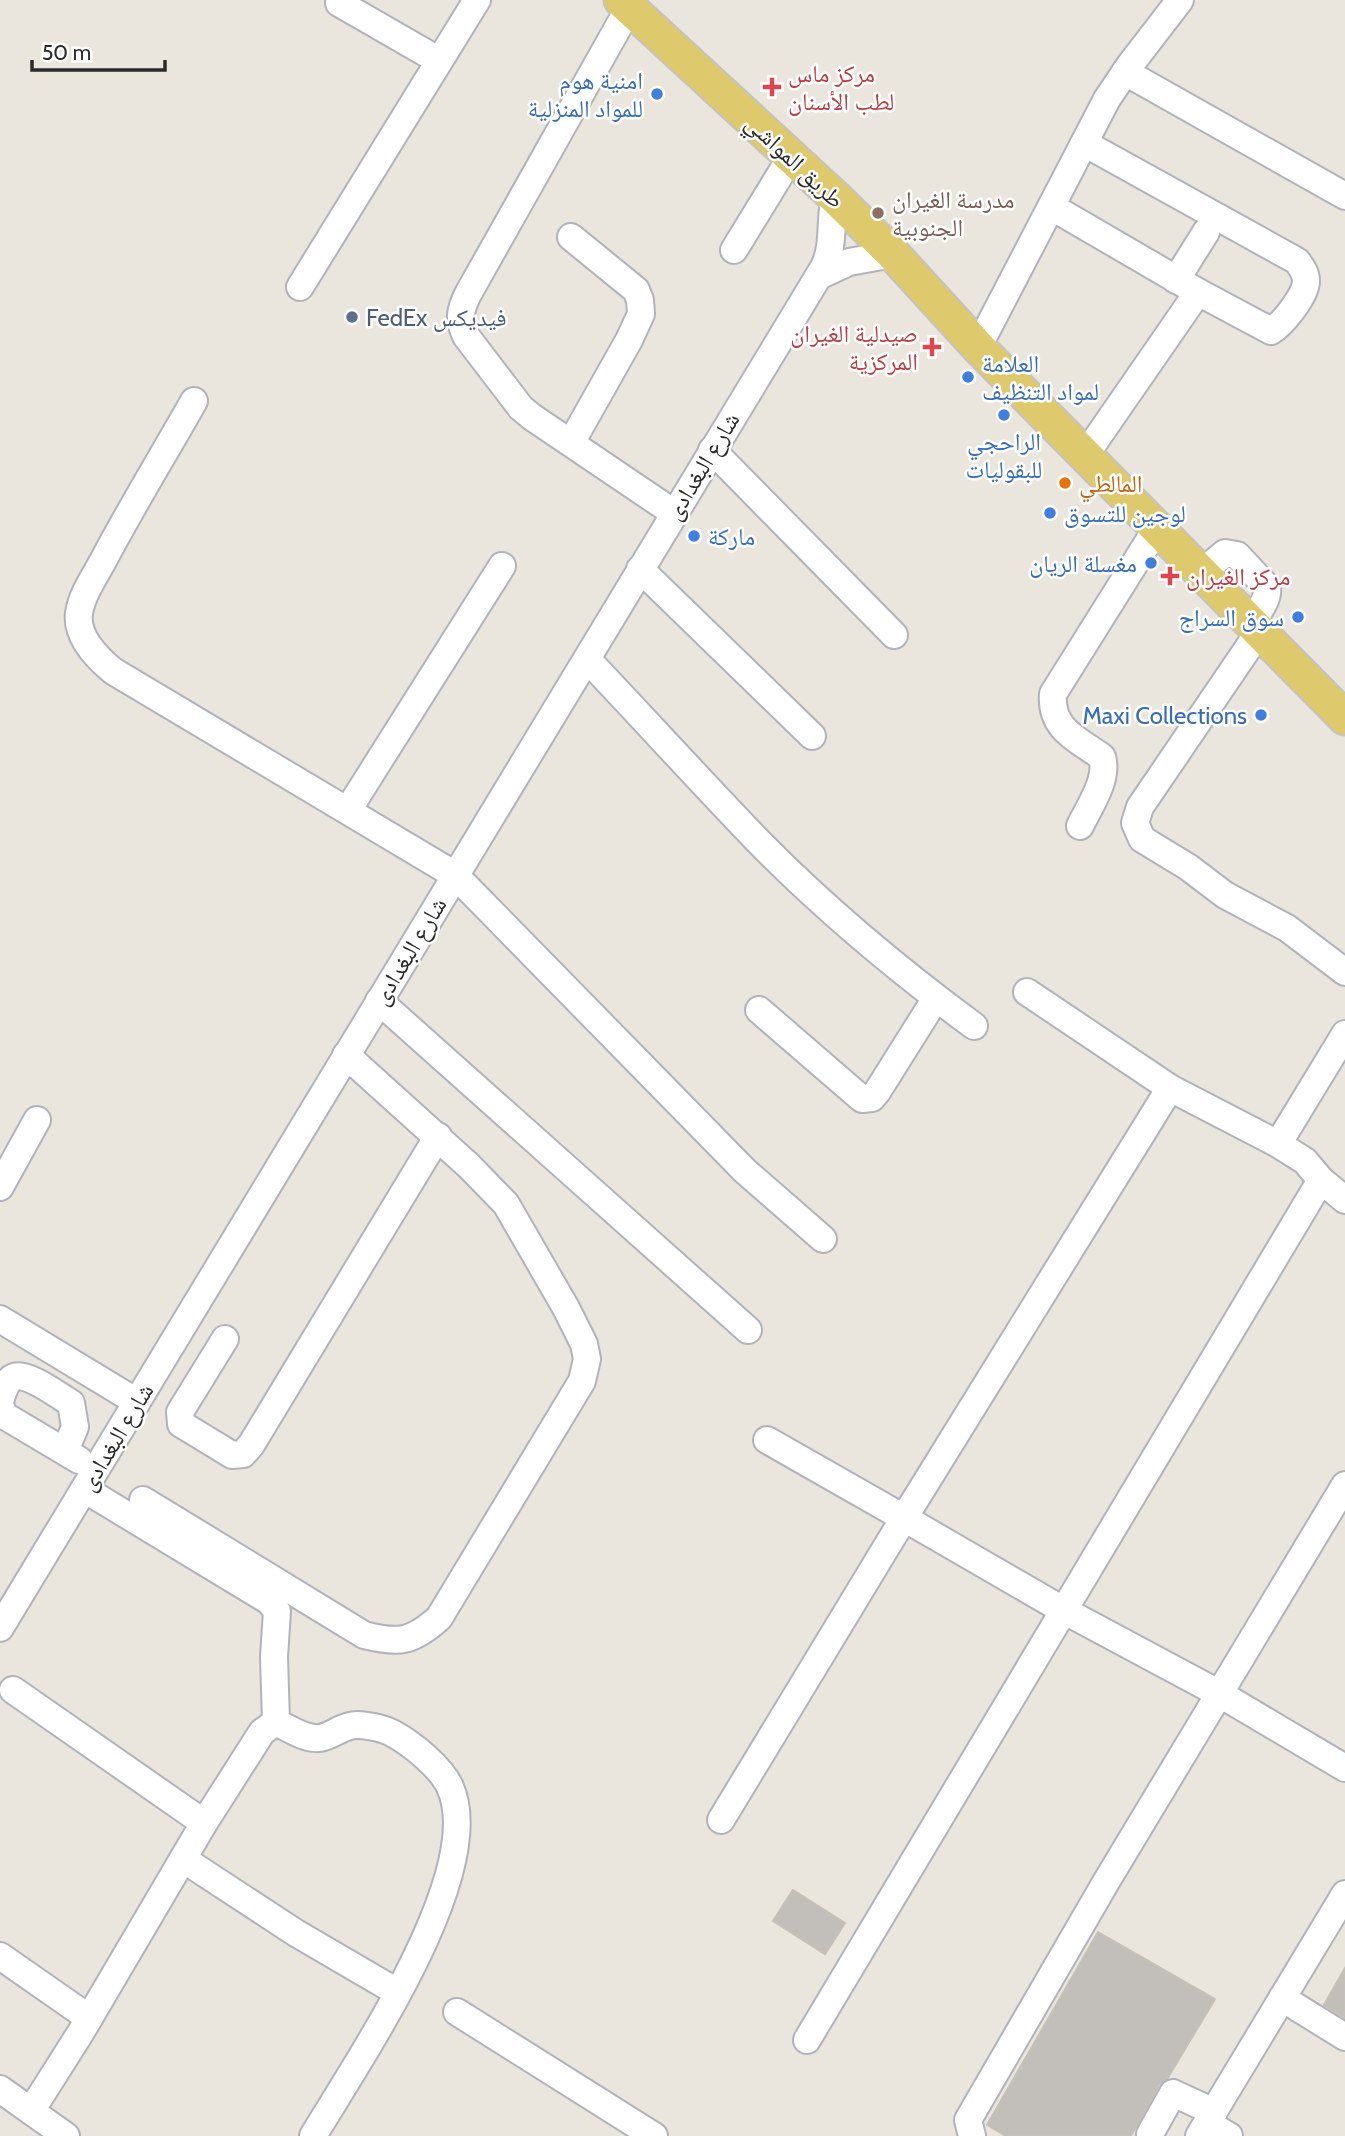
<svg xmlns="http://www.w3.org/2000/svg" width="1345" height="2136" viewBox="0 0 1345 2136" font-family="Cabin,'Noto Naskh Arabic',sans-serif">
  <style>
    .building { fill: #c2bfba; stroke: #c5c1b7; stroke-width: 2 }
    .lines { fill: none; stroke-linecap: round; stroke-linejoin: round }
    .minor-casing { stroke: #b1b3bc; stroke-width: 30 }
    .major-casing { stroke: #c3c3c3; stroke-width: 37 }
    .minor { stroke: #fff; stroke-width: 26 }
    .major { stroke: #dfc96d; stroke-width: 33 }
    .health-dot { fill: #e0444e; stroke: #fff; stroke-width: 2.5 }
    .shop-dot { fill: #3f7fe0; stroke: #fff; stroke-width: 2.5 }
    .education-dot { fill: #8d6e63; stroke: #fff; stroke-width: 2.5 }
    .service-dot { fill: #5c6f8a; stroke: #fff; stroke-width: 2.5 }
    .food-dot { fill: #e8710a; stroke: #fff; stroke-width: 2.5 }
    .labels { text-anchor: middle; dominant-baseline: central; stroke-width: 5; stroke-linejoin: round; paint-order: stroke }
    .health-label { font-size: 24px; fill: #be3a42; stroke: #fff; text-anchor: start }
    .shop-label { font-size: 24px; fill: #366cbe; stroke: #fff; text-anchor: end }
    .street-label { font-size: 24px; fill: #2a2a2a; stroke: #fff }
    .education-label { font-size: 24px; fill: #785e54; stroke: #fff; text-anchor: start }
    .service-label { font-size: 24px; fill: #4e5e75; stroke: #fff; text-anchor: start }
    .food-label { font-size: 24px; fill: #c56008; stroke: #fff; text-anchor: start }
  </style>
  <rect width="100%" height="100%" fill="#eae5dd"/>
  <g class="building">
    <path d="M 793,1890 L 845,1923 L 825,1954 L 773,1921 Z"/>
    <path d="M 1098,1932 L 1215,1999 L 1167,2079 L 1159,2085 L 1131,2136 L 1006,2136 L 987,2125 Z"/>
    <path d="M 1345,1968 L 1345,2018 L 1324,2005 Z"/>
  </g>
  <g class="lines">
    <g class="minor-casing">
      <g id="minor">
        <path d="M 339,3 L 438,60"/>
        <path d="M 629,8 L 468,294 C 460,310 458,319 466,336 L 521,408 L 532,417 L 674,513"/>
        <path d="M 1125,72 L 1345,196"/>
        <path d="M 1084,143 L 1297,261 C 1302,268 1306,273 1306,281 C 1306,295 1283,324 1271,331 L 1198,292"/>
        <path d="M 1064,214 L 1198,292 L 1086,454"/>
        <path d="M 734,250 L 791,157"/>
        <path d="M 819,276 L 849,262 L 893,254"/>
        <path d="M 1176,280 L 1206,232"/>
        <path d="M 300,287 L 477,0"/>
        <path d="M 978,347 L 1107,99 L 1130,65 L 1180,0"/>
        <path d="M 194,401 C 164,454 132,506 104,559 C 95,576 82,594 79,613 C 76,636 96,657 113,671 L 455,875 L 745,1171 L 823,1239"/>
        <path d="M 571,443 L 629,340 L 641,314 L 640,300 L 636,290 L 571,237"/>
        <path d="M 712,450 L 894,635"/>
        <path d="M 640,569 L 812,736"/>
        <path d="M 1201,573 L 1225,553 L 1237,555 L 1267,587 C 1269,600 1258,612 1251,623"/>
        <path d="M 1259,632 L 1140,807 L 1135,823 L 1142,839 L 1188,867 L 1225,895 L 1287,928 L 1345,972"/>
        <path d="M 587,659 C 645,720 701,782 759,842 C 825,909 898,970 974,1026"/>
        <path d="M 348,810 L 502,566"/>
        <path d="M 1080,826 C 1089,807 1109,779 1102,757 C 1077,739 1050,729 1053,694 L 1157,528"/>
        <path d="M 1027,992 L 1170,1088"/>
        <path d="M 379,1001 L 748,1330"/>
        <path d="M 759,1010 L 862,1099 L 872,1098 L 877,1092 L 936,998"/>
        <path d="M 1278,1144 L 1345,1034"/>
        <path d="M 0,1187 L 37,1120"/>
        <path d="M 0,1319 L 137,1402"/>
        <path d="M 225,1339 L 180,1412 L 181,1424 L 232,1455 L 243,1454 L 251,1445 L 438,1136"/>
        <path d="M 0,1401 C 3,1393 5,1381 14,1377 C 26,1371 59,1396 71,1403 L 75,1427 L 65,1451"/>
        <path d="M 0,1406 L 5,1416 L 79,1460"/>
        <path d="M 767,1440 L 904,1518 L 1170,1088 L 1278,1144 L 1305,1161 L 1321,1180 L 1345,1200"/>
        <path d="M 84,1489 L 269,1601 L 277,1611 L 274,1657 L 276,1722"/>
        <path d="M 143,1500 L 364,1635 C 399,1644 412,1642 439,1618 L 582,1381 L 587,1359 L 584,1344 L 566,1308 L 506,1204 L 469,1166 L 346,1055"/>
        <path d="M 0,1628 L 824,267 C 835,244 829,221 835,197"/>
        <path d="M 13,1690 L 204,1823"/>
        <path d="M 721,1820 L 904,1518 L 1063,1610 L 1220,1694 L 1345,1768"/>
        <path d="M 183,1859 L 296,1933 L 397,1992"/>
        <path d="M 0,1956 L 89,2018"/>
        <path d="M 1282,1998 L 1345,2037"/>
        <path d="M 457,2012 L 654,2136"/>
        <path d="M 807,2040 L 1321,1180"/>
        <path d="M 0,2089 L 66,2136"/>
        <path d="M 31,2111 L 81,2032 L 204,1823 L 262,1732 L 276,1722 C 288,1728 306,1740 320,1738 C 331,1736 340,1728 350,1726 C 359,1723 383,1728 392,1733 C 411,1743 441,1767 450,1787 C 488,1872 357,2062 313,2136"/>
        <path d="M 1207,2123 L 1229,2136"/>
        <path d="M 972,2136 L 968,2120 L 1106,1882 L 1345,1485"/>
        <path d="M 1151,2136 L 1150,2134 L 1173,2093 L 1214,2112"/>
        <path d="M 1199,2136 L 1345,1894"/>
      </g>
    </g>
    <g class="major-casing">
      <path id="major" d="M 621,0 L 835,197 L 893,254 L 978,347 L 1345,718"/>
    </g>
    <use href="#minor" class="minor"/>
    <use href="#major" class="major"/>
  </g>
  <g class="health-dot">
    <path d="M768.5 76.5h7v7h7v7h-7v7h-7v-7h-7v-7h7z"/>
    <path d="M928.5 336.5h7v7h7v7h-7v7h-7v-7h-7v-7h7z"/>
    <path d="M1166.5 565.5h7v7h7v7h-7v7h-7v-7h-7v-7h7z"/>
  </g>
  <g class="shop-dot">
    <circle cx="657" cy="94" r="7"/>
    <circle cx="968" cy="377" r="7"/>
    <circle cx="1004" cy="415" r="7"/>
    <circle cx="1050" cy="513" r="7"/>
    <circle cx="694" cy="536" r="7"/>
    <circle cx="1151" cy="563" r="7"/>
    <circle cx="1298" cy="617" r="7"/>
    <circle cx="1261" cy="715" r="7"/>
  </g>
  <circle class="education-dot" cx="878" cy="213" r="7"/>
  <circle class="service-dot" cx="352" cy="317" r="7"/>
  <circle class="food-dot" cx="1065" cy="483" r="7"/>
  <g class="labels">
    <g class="health-label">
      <text x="788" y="73">مركز ماس<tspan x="788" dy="28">لطب الأسنان</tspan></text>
      <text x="918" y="333" text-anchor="end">صيدلية الغيران<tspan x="918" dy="28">المركزية</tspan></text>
      <text x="1186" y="576">مركز الغيران</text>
    </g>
    <g class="shop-label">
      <text x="643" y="80">امنية هوم<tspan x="643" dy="28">للمواد المنزلية</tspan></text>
      <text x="982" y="363" text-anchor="start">العلامة<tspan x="982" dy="28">لمواد التنظيف</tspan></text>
      <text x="1004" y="441" text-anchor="middle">الراحجي<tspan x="1004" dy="28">للبقوليات</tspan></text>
      <text x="1064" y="513" text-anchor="start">لوجين للتسوق</text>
      <text x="708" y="536" text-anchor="start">ماركة</text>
      <text x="1137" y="563">مغسلة الريان</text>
      <text x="1284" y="617">سوق السراج</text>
      <text x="1247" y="715">Maxi Collections</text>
    </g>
    <g class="street-label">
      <text transform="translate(795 161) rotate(43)">طريق المواشي</text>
      <text transform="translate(702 466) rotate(-59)">شارع البغدادى</text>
      <text transform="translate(409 951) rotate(-59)">شارع البغدادى</text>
      <text transform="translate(116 1437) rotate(-59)">شارع البغدادى</text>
    </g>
    <g class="education-label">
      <text x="892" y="199">مدرسة الغيران<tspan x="892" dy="28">الجنوبية</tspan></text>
    </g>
    <g class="service-label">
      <text x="366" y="317">FedEx فيديكس</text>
    </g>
    <g class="food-label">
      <text x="1079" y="483">المالطي</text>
    </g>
  </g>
  <path d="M32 60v10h133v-10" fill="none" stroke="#2a2a2a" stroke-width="3.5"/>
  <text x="42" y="60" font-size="21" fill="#2a2a2a" stroke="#ffffff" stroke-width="5" paint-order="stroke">50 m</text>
</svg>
